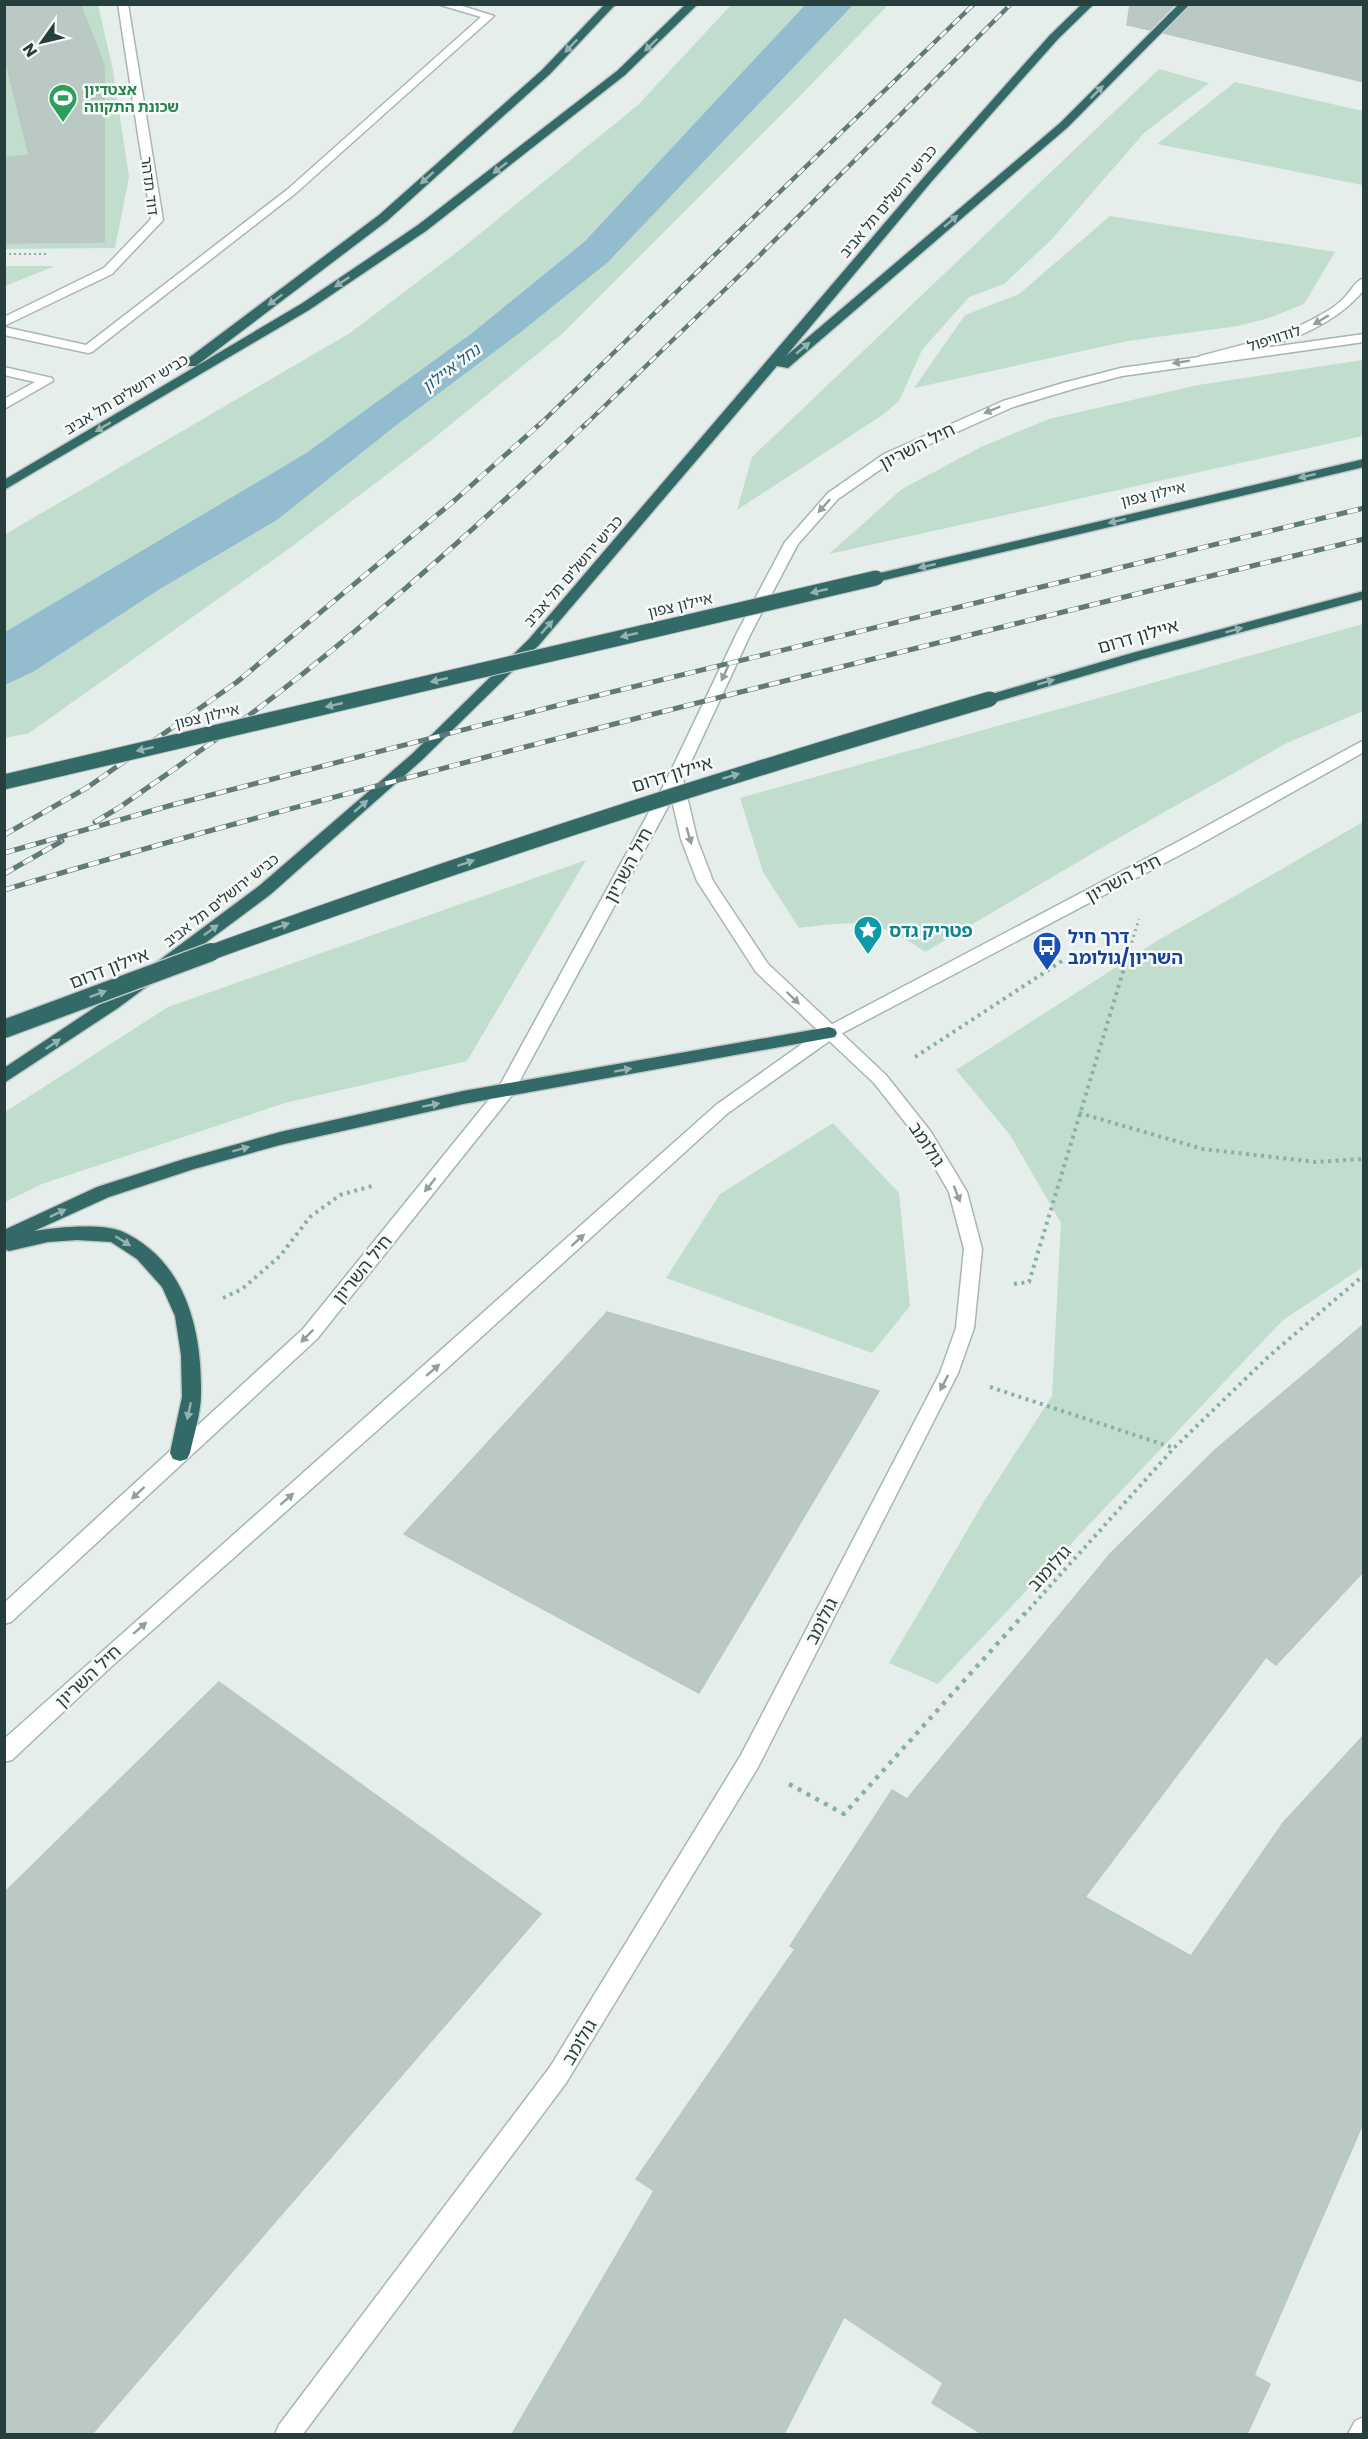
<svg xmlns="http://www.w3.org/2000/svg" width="1368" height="2439" viewBox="0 0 1368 2439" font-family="Poppins,'Noto Sans Hebrew',sans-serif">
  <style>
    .green { fill: #c1ddcd }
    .water { fill: #93bccf }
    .building { fill: #bbc9c5; stroke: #b9c7c4; stroke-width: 1.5 }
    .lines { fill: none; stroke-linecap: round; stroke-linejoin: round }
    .service-casing { stroke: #a9b6b4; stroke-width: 3 }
    .minor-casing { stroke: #a9b6b4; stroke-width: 3 }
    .secondary-casing { stroke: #a2b6b2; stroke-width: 3 }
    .motorway-casing { stroke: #c2c9c8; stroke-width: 3 }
    .path-far3 { stroke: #89afa9; stroke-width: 2; stroke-dasharray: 2 3; stroke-linecap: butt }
    .path-far2 { stroke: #89afa9; stroke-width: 3; stroke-dasharray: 2 4; stroke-linecap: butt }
    .path-far1 { stroke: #89afa9; stroke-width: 4; stroke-dasharray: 3 4.5; stroke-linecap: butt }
    .path { stroke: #89afa9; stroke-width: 4.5; stroke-dasharray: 4 6; stroke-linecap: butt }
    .service { fill: #fff; fill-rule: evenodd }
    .minor { fill: #fff; fill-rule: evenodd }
    .secondary { fill: #fff; fill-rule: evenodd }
    .motorway { fill: #336a67; fill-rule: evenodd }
    .rail-far1-casing { stroke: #617a77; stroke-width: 4.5 }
    .rail-casing { stroke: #617a77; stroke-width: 5 }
    .rail-far1 { stroke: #f7faf9; stroke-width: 3; stroke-dasharray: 9; stroke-linecap: butt }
    .rail { stroke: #f7faf9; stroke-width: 4; stroke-dasharray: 11; stroke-linecap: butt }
    .motorway-bridge-far1-casing { stroke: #c2c9c8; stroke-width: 17; stroke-linecap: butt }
    .motorway-bridge-casing { stroke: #c2c9c8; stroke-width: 21; stroke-linecap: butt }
    .motorway-bridge-far1 { stroke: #336a67; stroke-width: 15 }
    .motorway-bridge { stroke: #336a67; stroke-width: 18 }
    .oneway { fill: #95b2b0 }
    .oneway2 { fill: #929f9e }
    .labels { text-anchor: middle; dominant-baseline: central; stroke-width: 5; stroke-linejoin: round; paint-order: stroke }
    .far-leisure-label { font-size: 15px; font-weight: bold; fill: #27864d; stroke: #f7faf9; text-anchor: start }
    .far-street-label { font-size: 15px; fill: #263f3c; stroke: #f7faf9 }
    .far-water-label { font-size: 16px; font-style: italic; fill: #235d78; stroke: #f7faf9 }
    .street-label { font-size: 18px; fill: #263f3c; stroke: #f7faf9 }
    .culture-label { font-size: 18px; font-weight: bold; fill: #0d838f; stroke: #f7faf9; text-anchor: start }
    .transit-label { font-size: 18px; font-weight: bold; fill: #164399; stroke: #f7faf9; text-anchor: start }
  </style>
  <rect width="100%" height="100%" fill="#e6eeec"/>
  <g class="green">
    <path d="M 4,5 L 98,5 L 113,70 L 129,177 L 115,248 L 5,249 Z"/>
    <path d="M 731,5 L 806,5 L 585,241 L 472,333 L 306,453 L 5,632 L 4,535 L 350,333 L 461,249 L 638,105 Z"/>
    <path d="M 853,5 L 888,5 L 796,100 L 563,333 L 423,447 L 294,545 L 29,733 L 5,738 L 5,685 L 33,672 L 160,589 L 277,520 L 398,424 L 521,332 L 607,262 Z"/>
    <path d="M 1159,69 L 1209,83 L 1144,133 L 1051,240 L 1004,284 L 969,297 L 922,350 L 899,401 L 884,414 L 737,510 L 752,457 Z"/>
    <path d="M 1235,82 L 1363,111 L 1362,185 L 1157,144 Z"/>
    <path d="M 1110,216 L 1335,252 L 1304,304 L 1269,318 L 1238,326 L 1128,341 L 914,388 L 965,315 L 1019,294 Z"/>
    <path d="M 5,266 L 55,266 L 5,286 Z"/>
    <path d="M 1363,360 L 1363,436 L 829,554 L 902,489 L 981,447 L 1049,419 L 1198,385 Z"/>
    <path d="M 1363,624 L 1363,711 L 1287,743 L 1122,836 L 925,952 C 878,918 855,921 799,928 L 763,872 L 740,798 Z"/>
    <path d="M 1363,822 L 1363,1267 L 1283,1320 L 938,1684 L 889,1663 L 985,1500 L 1052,1396 L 1061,1223 L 1010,1135 L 956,1070 L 1157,941 Z"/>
    <path d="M 586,860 L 467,1061 L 285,1103 L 42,1184 L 5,1202 L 5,1112 L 168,1007 Z"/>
    <path d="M 833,1123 L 899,1193 L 910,1306 L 872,1353 L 666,1278 L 720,1194 Z"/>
  </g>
  <path class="water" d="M 806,4 L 853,5 L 608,262 L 521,332 L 398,424 L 277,520 L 160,589 L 33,672 L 5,685 L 5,632 L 306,453 L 472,333 L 585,241 Z"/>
  <g class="building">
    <path d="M 4,4 L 80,4 L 104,65 L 104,242 L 4,243 L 4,158 L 29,155 L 4,54 Z"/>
    <path d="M 1130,4 L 1175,4 L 1150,30 L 1127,25 Z"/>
    <path d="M 1192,4 L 1364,4 L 1364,82 L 1164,33 Z"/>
    <path d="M 607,1312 L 879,1391 L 699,1693 L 404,1534 Z"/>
    <path d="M 1364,1324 L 1364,1571 L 1276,1665 L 1266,1657 L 1085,1897 L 1191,1956 L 1283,1823 L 1364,1735 L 1364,2121 L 1254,2375 L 1270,2384 L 1247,2434 L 982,2434 L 932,2403 L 943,2383 L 844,2317 L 784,2434 L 512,2434 L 654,2191 L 636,2179 L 795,1949 L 790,1946 L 892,1790 L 907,1799 L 1111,1553 L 1215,1450 Z"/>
    <path d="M 219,1682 L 541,1914 L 92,2434 L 4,2434 L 4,1893 Z"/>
  </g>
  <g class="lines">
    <g class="service-casing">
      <g id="service">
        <path d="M 437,4 L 456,4 L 494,16 L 296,193 L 92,352 L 88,353 L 4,335 L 4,327 L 86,345 L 288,189 L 481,17 Z"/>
        <path d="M 4,367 L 52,378 L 53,381 L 4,409 L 4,399 L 35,382 L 4,375 Z"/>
      </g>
    </g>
    <g class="minor-casing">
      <g id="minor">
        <path d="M 118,4 L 128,4 L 163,220 L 112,274 L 4,326 L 4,317 L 104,268 L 151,219 Z"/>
        <path d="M 1364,278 L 1364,290 C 1324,337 1261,349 1204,363 L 1198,359 L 1200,356 C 1241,345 1284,337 1322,314 C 1330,310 1338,304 1344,298 C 1351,291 1355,281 1364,278 Z"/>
        <path d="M 675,774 L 683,779 L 697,839 L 713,881 L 768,964 L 886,1075 L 931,1132 L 967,1192 L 982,1249 L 974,1328 L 958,1373 L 757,1769 L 566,2083 L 303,2434 L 275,2434 L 279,2425 L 550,2067 L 741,1755 L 940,1373 L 956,1328 L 964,1249 L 949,1192 L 919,1140 L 874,1083 L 756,972 L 697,881 L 681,839 L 667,779 Z"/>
        <path d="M 1364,2417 L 1364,2434 L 1348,2434 L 1355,2421 Z"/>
      </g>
    </g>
    <g class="secondary-casing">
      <g id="secondary">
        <path d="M 1364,334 L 1364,342 L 1122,376 L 1073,389 L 1013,407 L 894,460 L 838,499 L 798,544 L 751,633 L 683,779 L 512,1095 L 317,1339 L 11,1622 L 4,1624 L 4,1603 L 303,1329 L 499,1087 L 667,779 L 737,633 L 785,542 L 828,493 L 884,454 L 1003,401 L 1063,383 L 1121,368 Z"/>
        <path d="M 1364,740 L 1364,752 L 1195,847 L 835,1037 L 728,1113 L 444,1371 L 112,1666 L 12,1760 L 4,1762 L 4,1739 L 716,1105 L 823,1029 L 1183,839 Z"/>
      </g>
    </g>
    <g class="motorway-casing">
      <g id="motorway">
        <path d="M 605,4 L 616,4 L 550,74 L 387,221 L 196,366 L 186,366 L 185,363 L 186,360 L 379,215 L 542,70 Z"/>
        <path d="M 686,4 L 698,4 L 625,75 L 426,231 L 309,310 L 4,490 L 4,480 L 301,304 L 418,225 L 617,71 Z"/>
        <path d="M 1082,4 L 1094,4 L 1058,39 L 932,181 L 786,356 L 1060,123 L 1179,4 L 1190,4 L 1068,127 L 788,368 L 777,366 L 539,645 L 422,760 L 271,894 L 118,1008 L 4,1083 L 4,1068 L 106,1000 L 259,886 L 412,754 L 529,639 L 924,177 L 1050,35 Z"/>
        <path d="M 1364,459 L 1364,467 L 876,582 L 869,578 L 876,574 Z"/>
        <path d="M 1364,591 L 1364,599 L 1142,659 L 995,702 L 990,704 L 983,699 L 985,696 L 1132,653 Z"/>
        <path d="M 829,1027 L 835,1029 L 837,1033 L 835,1037 L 463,1104 L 280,1145 L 194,1169 L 109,1197 L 34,1231 C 55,1227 102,1223 121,1231 C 186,1260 202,1330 201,1394 C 201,1413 194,1434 190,1453 L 187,1459 L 180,1461 L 173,1459 L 170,1453 L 182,1397 L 181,1355 L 175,1316 L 162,1287 L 137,1259 L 111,1242 L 77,1240 L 48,1242 L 9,1251 L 4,1249 L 4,1230 L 97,1187 L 184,1159 L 280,1132 L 463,1091 Z"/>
      </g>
    </g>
    <path class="path-far3" d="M 4,254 L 46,254"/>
    <path class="path-far2" d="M 1128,954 L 1139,919"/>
    <g class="path-far1">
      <path d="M 915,1057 L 1062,961"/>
      <path d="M 1079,1113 L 1203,1149 L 1316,1162 L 1364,1159"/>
      <path d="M 1014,1284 L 1029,1282 L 1129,952"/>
      <path d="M 223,1298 L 242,1289 L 280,1256 L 310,1217 L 340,1195 L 372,1186"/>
      <path d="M 990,1387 L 1174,1448"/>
      <path d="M 1024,1615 L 1174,1448 L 1268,1357 L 1364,1275"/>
    </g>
    <path class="path" d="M 789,1784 L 844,1814 L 1025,1613"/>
    <use href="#service" class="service"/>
    <use href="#minor" class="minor"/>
    <use href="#secondary" class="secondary"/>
    <use href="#motorway" class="motorway"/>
    <g class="rail-far1-casing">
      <g id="rail-far1">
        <path d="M 539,425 L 974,4"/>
        <path d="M 585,425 L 742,273 L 1011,4"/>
      </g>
    </g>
    <g class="rail-casing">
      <g id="rail">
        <path d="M 95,822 L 120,807 C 171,771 223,736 272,698 C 382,613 486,519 587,423"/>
        <path d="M 4,835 L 88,787 L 237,682 L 455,500 L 541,423"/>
        <path d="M 4,853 L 172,805 L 567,703 L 1364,508"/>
        <path d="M 4,874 L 62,841"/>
        <path d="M 4,890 C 166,841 330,798 494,755 C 783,680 1073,609 1364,539"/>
      </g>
    </g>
    <use href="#rail-far1" class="rail-far1"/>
    <use href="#rail" class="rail"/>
    <g class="motorway-bridge-far1-casing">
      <g id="motorway-bridge-far1">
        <path d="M 4,782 L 876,578"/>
        <path d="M 207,954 C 465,860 726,776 990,699"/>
      </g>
    </g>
    <g class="motorway-bridge-casing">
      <path id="motorway-bridge" d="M 4,1029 L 211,952"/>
    </g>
    <use href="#motorway-bridge-far1" class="motorway-bridge-far1"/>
    <use href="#motorway-bridge" class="motorway-bridge"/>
  </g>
  <defs><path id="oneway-solid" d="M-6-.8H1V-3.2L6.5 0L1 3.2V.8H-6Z" transform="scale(1.5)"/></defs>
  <g class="oneway">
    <use href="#oneway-solid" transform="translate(651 45) rotate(136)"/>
    <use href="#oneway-solid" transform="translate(571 46) rotate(134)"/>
    <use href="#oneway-solid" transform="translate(1097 92) rotate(-45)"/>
    <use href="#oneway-solid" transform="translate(500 168) rotate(142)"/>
    <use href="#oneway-solid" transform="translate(427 178) rotate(138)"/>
    <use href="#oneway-solid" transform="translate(951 221) rotate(-40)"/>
    <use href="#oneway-solid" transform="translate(342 282) rotate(146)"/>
    <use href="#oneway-solid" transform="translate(275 300) rotate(143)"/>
    <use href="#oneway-solid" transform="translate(803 348) rotate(-40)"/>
    <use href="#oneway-solid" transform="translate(103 427) rotate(149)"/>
    <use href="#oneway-solid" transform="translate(1307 476) rotate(167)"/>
    <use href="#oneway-solid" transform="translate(1117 521) rotate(167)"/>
    <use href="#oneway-solid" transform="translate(927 566) rotate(167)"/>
    <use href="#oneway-solid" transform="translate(819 591) rotate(167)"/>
    <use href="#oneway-solid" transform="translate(547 627) rotate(-49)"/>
    <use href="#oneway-solid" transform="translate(1234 630) rotate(-15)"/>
    <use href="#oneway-solid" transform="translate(629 635) rotate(167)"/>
    <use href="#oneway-solid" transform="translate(439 680) rotate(167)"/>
    <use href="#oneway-solid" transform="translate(1046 682) rotate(-16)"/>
    <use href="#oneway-solid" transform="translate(334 705) rotate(167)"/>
    <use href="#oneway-solid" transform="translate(145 749) rotate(167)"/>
    <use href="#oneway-solid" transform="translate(731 776) rotate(-17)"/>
    <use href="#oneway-solid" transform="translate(361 806) rotate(-41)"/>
    <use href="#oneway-solid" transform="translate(466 863) rotate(-19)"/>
    <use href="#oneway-solid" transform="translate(281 926) rotate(-19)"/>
    <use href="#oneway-solid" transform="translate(211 930) rotate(-37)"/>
    <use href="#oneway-solid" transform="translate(98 994) rotate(-21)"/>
    <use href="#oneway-solid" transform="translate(53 1044) rotate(-34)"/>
    <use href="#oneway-solid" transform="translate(623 1070) rotate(-10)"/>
    <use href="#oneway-solid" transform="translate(431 1105) rotate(-10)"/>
    <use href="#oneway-solid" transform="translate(241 1149) rotate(-15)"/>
    <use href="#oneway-solid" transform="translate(58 1213) rotate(-25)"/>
    <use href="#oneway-solid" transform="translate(123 1241) rotate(32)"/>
    <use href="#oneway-solid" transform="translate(189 1411) rotate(102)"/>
  </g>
  <g class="oneway2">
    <use href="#oneway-solid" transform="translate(1321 320) rotate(149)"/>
    <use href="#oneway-solid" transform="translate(1181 362) rotate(171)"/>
    <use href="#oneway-solid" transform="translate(992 410) rotate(157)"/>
    <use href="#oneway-solid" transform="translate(824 506) rotate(132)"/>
    <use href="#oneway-solid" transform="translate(725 673) rotate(115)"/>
    <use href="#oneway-solid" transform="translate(689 836) rotate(74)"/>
    <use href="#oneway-solid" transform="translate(793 998) rotate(44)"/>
    <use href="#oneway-solid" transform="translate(430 1185) rotate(129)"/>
    <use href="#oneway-solid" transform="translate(957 1194) rotate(69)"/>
    <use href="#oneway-solid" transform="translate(578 1240) rotate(-42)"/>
    <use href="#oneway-solid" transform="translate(307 1336) rotate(135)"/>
    <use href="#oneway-solid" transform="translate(433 1370) rotate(-41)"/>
    <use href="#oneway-solid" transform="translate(944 1383) rotate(117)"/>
    <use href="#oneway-solid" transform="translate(138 1493) rotate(137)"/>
    <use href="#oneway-solid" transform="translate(287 1499) rotate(-41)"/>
    <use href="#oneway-solid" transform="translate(140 1628) rotate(-41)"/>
  </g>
  <defs>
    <g id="stadium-pin" transform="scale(1.5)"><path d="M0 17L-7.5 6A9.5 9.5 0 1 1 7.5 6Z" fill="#2e9e5b" stroke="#f7faf9"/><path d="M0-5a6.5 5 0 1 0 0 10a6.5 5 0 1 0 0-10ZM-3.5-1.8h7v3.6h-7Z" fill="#fff"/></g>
    <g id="sight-pin" transform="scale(1.5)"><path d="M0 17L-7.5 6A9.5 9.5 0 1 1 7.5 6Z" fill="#0f9aa8" stroke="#f7faf9"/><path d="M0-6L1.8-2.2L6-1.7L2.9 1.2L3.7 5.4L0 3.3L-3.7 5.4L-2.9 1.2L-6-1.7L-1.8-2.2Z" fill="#fff"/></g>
    <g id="bus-pin" transform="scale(1.5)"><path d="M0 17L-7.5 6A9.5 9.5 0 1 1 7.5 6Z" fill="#1a4fb4" stroke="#f7faf9"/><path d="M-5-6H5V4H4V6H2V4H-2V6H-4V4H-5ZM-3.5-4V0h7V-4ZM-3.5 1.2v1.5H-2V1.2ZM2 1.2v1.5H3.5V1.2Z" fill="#fff"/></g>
  </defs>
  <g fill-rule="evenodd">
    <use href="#stadium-pin" x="63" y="98"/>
    <use href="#sight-pin" x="868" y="930"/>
    <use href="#bus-pin" x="1047" y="946"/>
  </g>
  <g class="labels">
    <g class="far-leisure-label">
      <text x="84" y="89">אצטדיון<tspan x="84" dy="17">שכונת התקווה</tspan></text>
    </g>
    <g class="far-street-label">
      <text transform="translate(150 186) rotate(83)">דוד תדהר</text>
      <text transform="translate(888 201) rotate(-50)">כביש ירושלים תל אביב</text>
      <text transform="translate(1274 338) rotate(-18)">לודוויפול</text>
      <text transform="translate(126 394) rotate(-31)">כביש ירושלים תל אביב</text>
      <text transform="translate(1153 494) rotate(-13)">איילון צפון</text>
      <text transform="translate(573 571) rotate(-49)">כביש ירושלים תל אביב</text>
      <text transform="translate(680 605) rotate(-13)">איילון צפון</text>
      <text transform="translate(207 716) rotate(-13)">איילון צפון</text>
      <text transform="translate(221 900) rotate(-38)">כביש ירושלים תל אביב</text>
    </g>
    <g class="far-water-label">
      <text transform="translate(451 368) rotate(-37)">נחל איילון</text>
    </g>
    <g class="street-label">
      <text transform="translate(917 446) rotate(-27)">חיל השריון</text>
      <text transform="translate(1138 636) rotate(-16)">איילון דרום</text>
      <text transform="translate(672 774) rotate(-17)">איילון דרום</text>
      <text transform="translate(628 865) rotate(-62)">חיל השריון</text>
      <text transform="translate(1123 878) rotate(-28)">חיל השריון</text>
      <text transform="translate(109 968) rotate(-21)">איילון דרום</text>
      <text transform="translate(927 1144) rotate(56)">גולומב</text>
      <text transform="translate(362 1269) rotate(-51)">חיל השריון</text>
      <text transform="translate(1049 1568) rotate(-48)">גולומוב</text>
      <text transform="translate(821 1621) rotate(-63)">גולומב</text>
      <text transform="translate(88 1676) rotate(-43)">חיל השריון</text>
      <text transform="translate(579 2042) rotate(-59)">גולומב</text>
    </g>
    <g class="culture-label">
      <text x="889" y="930">פטריק גדס</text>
    </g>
    <g class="transit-label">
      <text x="1068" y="936">דרך חיל<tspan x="1068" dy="21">השריון/גולומב</tspan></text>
    </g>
  </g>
  <rect width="1368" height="2439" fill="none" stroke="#263f3c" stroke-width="12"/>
  <g transform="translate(42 42) rotate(236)" stroke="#f7faf9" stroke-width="4.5" paint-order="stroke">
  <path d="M0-4.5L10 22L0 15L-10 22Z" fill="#263f3c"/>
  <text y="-9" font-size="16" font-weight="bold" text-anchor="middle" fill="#263f3c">N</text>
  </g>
</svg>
